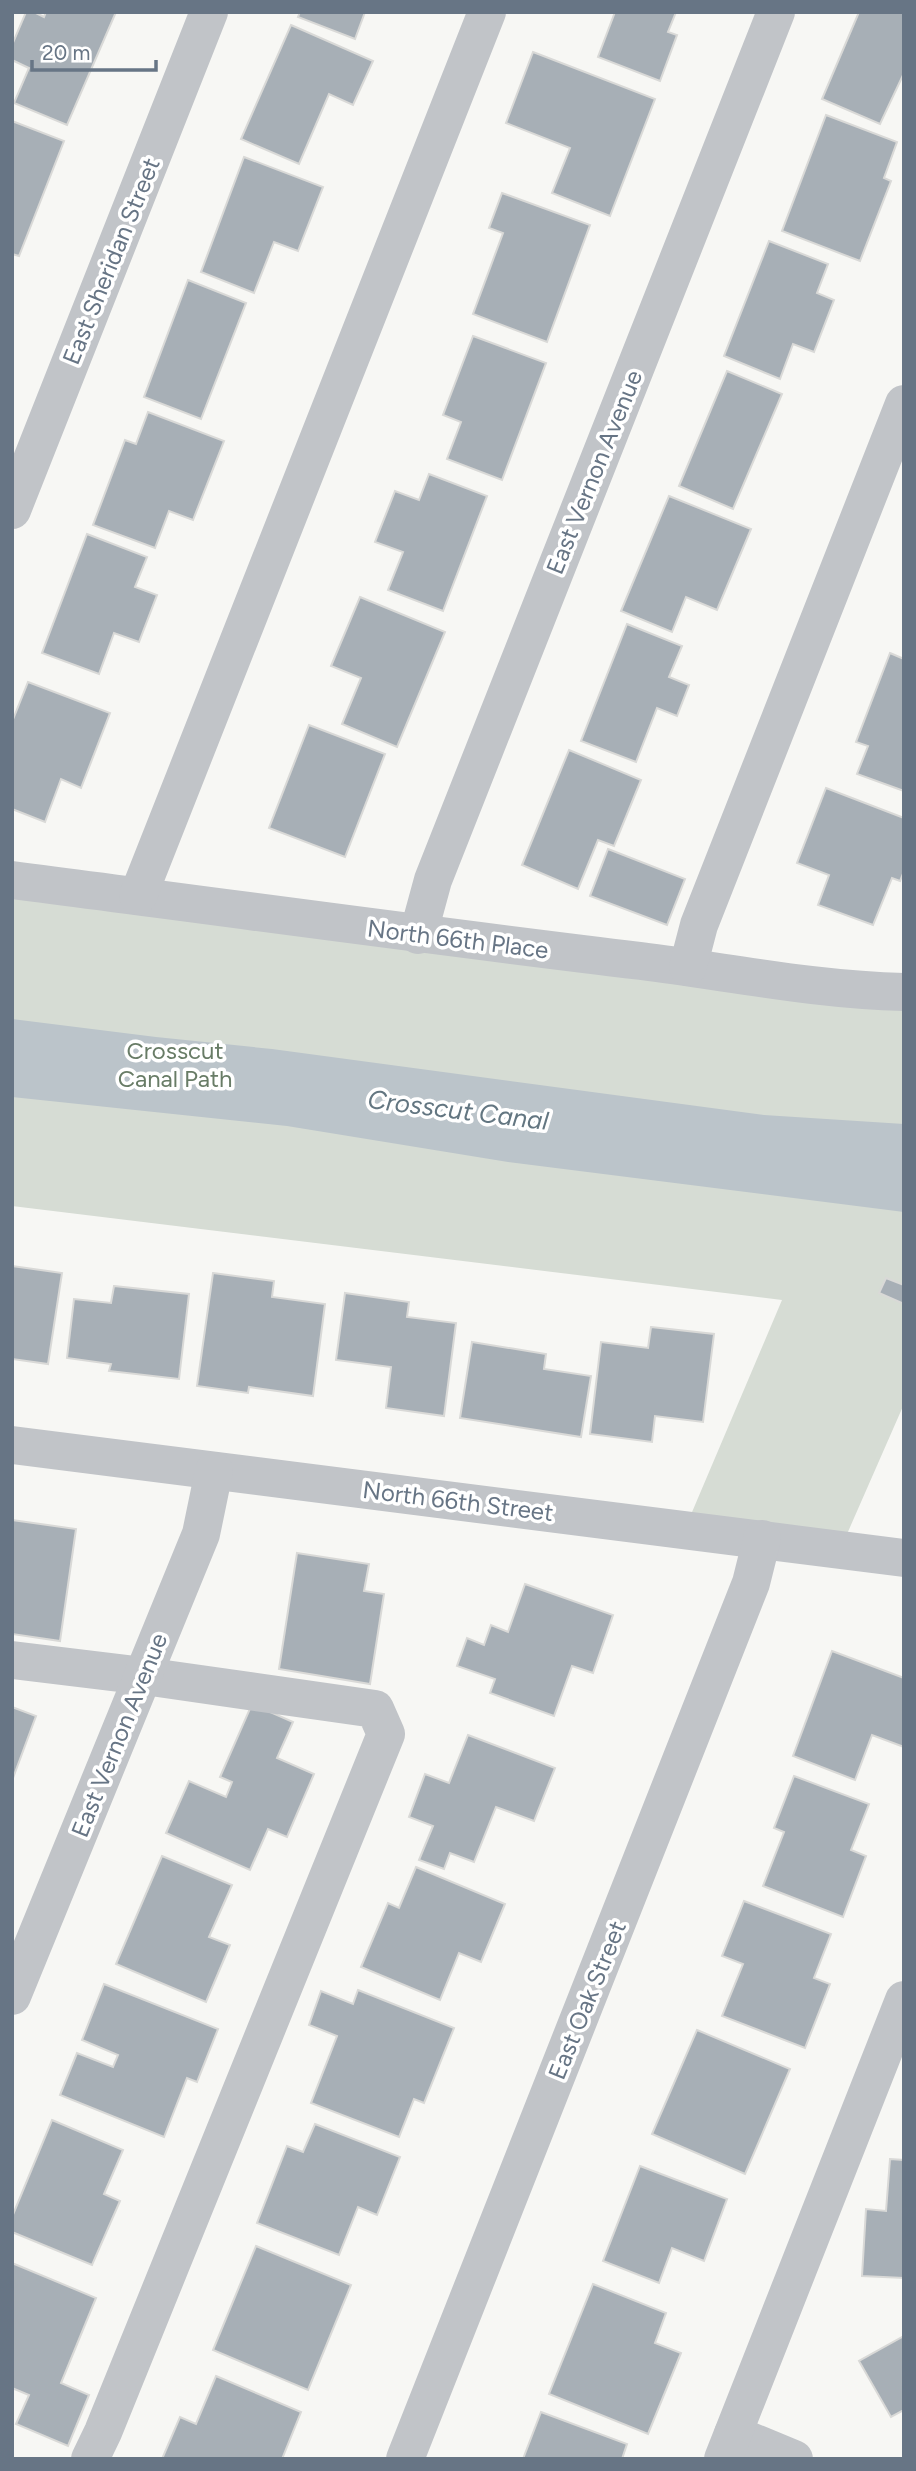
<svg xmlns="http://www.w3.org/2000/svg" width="916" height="2471" viewBox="0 0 916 2471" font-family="Figtree,sans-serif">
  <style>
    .green { fill: #d6dcd4 }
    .water { fill: #bbc4ca }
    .building { fill: #a7afb6; stroke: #d9d9d7; stroke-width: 2 }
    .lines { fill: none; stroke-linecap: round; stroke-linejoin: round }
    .minor { stroke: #c1c4c8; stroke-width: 38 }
    .labels { text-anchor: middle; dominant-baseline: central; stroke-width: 7; stroke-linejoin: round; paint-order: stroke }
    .street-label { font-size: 24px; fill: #677585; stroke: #fff }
    .park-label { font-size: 24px; fill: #687c66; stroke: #fff }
    .water-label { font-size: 26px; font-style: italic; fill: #637681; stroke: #fff }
  </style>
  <rect width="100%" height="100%" fill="#f7f7f4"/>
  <path class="green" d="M 12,880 L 904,992 L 904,1404 L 840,1550 L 684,1531 L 782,1300 L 12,1206 Z"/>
  <path class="water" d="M 12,1019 L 156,1037 L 272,1049 L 764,1115 L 904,1124 L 904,1212 L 508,1162 L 287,1126 L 12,1097 Z"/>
  <g class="building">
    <path d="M 26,12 L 34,12 L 44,17 L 46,12 L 116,12 L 67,125 L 14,103 L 29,68 L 12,60 L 12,45 Z"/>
    <path d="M 300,12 L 365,12 L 355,39 L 298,17 Z"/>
    <path d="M 615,12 L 676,12 L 668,32 L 677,35 L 660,81 L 598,57 Z"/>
    <path d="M 859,12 L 904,12 L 904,73 L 880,124 L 822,99 Z"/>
    <path d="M 291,25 L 373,61 L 353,105 L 329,94 L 299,164 L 241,139 Z"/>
    <path d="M 533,52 L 655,99 L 610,216 L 552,193 L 570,148 L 506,123 Z"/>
    <path d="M 826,115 L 897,142 L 884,178 L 891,181 L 860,261 L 782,231 Z"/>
    <path d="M 12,121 L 64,141 L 19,256 L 12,254 Z"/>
    <path d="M 244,157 L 323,187 L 298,251 L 274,242 L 254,293 L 201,272 Z"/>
    <path d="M 502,193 L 590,225 L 547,342 L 473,314 L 503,233 L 489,228 Z"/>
    <path d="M 769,241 L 828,264 L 817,293 L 834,300 L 814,352 L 793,344 L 780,379 L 724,356 Z"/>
    <path d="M 188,280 L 246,303 L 201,419 L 144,397 Z"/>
    <path d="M 473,336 L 546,363 L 502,480 L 447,459 L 461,422 L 443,415 Z"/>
    <path d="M 727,371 L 782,394 L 733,509 L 679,486 Z"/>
    <path d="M 148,412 L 224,441 L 193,520 L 169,511 L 155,548 L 93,525 L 125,440 L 136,444 Z"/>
    <path d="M 429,474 L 487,496 L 443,611 L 388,590 L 403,552 L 375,542 L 395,491 L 419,500 Z"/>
    <path d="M 669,496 L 751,529 L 717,610 L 686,597 L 672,632 L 621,611 Z"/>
    <path d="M 87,534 L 147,557 L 135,587 L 157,595 L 139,642 L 114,633 L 99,674 L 42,653 Z"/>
    <path d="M 360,597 L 445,632 L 397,747 L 342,724 L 361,678 L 331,666 Z"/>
    <path d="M 627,624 L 682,646 L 669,677 L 689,685 L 677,716 L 657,708 L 636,762 L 581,741 Z"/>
    <path d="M 890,653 L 904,659 L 904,791 L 857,774 L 868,746 L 856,742 Z"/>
    <path d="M 28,682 L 110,713 L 81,788 L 61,779 L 45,822 L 12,809 L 12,722 Z"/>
    <path d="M 309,725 L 385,754 L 345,857 L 269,828 Z"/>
    <path d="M 569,750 L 641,780 L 614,846 L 598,840 L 578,889 L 522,865 Z"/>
    <path d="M 826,788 L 904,818 L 904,871 L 900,881 L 892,878 L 873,925 L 818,905 L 829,875 L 797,863 Z"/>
    <path d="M 608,849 L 685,879 L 667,925 L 590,896 Z"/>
    <path d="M 12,1266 L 62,1273 L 48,1364 L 12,1359 Z"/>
    <path d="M 213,1273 L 274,1281 L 272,1297 L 325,1304 L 313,1396 L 249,1387 L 248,1393 L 197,1386 Z"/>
    <path d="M 886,1278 L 904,1285 L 904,1304 L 879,1293 Z"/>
    <path d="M 114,1286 L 189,1294 L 179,1379 L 109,1371 L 111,1364 L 67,1358 L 74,1299 L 111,1303 Z"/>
    <path d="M 345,1293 L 409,1302 L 407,1317 L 456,1323 L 444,1416 L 386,1408 L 391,1367 L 336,1360 Z"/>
    <path d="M 651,1327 L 714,1334 L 703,1422 L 655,1416 L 652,1442 L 590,1434 L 601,1342 L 648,1348 Z"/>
    <path d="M 472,1342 L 546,1354 L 544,1369 L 591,1376 L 581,1437 L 460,1418 Z"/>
    <path d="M 12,1520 L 76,1529 L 60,1641 L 12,1634 Z"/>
    <path d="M 297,1553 L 369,1564 L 364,1591 L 384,1594 L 370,1684 L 279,1669 Z"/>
    <path d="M 525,1584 L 613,1615 L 593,1673 L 572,1666 L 554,1716 L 490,1693 L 495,1679 L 457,1666 L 467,1638 L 484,1645 L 491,1625 L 508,1632 Z"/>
    <path d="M 832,1651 L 904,1678 L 904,1747 L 872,1735 L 855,1780 L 793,1756 Z"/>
    <path d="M 252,1704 L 293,1722 L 277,1758 L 314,1774 L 287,1837 L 268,1829 L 250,1870 L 166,1833 L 189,1781 L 226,1797 L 232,1782 L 220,1777 Z"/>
    <path d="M 12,1707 L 36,1716 L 13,1778 L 12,1777 Z"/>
    <path d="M 468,1735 L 555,1768 L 534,1821 L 496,1807 L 474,1862 L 450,1853 L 444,1869 L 419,1860 L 433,1826 L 409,1817 L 425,1774 L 449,1783 Z"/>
    <path d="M 794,1776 L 869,1804 L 851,1850 L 866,1856 L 843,1917 L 763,1886 L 784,1832 L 774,1828 Z"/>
    <path d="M 162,1856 L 232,1885 L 209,1937 L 230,1945 L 206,2002 L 116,1964 Z"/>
    <path d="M 416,1867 L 505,1904 L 481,1962 L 459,1953 L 440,2000 L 361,1967 L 388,1903 L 399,1908 Z"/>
    <path d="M 744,1901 L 831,1934 L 814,1978 L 830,1984 L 805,2048 L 722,2016 L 743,1964 L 722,1956 Z"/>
    <path d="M 104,1984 L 218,2029 L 197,2082 L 187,2078 L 164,2137 L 60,2095 L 77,2053 L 113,2067 L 118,2055 L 82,2040 Z"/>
    <path d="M 358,1990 L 454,2028 L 424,2103 L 414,2099 L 399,2137 L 311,2103 L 337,2036 L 309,2025 L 321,1991 L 353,2004 Z"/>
    <path d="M 697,2030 L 790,2069 L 745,2174 L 652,2134 Z"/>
    <path d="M 52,2120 L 123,2150 L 104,2194 L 120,2201 L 92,2265 L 12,2232 L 12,2217 Z"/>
    <path d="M 315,2124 L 400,2157 L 377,2215 L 358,2207 L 339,2255 L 257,2223 L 287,2146 L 303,2152 Z"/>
    <path d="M 890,2159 L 904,2160 L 904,2278 L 862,2276 L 866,2209 L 886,2211 Z"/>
    <path d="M 640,2166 L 727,2199 L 704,2261 L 672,2248 L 659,2283 L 603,2261 Z"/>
    <path d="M 256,2246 L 351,2285 L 308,2390 L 213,2350 Z"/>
    <path d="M 12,2263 L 96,2298 L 61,2383 L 89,2395 L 68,2446 L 16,2424 L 29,2395 L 12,2388 Z"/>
    <path d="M 593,2284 L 666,2313 L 655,2343 L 681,2353 L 648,2434 L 549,2394 Z"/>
    <path d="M 904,2336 L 904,2410 L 891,2417 L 859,2361 Z"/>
    <path d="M 216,2376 L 301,2412 L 282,2459 L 162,2459 L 180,2417 L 196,2424 Z"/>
    <path d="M 541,2412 L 627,2444 L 622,2459 L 523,2459 Z"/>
  </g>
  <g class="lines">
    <g class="minor">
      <path d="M 12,510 L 209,12"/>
      <path d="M 12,880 C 222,907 431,936 641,961 C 729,972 816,990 904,992"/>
      <path d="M 138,896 L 487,12"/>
      <path d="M 418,935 L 433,880 L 776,12"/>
      <path d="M 688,967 L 699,925 L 904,404"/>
      <path d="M 12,1445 L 904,1558"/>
      <path d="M 12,1660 L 144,1676 L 375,1709 L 386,1734 L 103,2432 L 90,2459"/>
      <path d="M 12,1996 L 201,1534 L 214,1471"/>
      <path d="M 733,2434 L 794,2459"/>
      <path d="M 405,2459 L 751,1583 L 762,1539"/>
      <path d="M 723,2459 L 904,2000"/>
    </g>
  </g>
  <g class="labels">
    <g class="street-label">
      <text transform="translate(111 261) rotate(-68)">East Sheridan Street</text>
      <text transform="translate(594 472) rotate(-68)">East Vernon Avenue</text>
      <text transform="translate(458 939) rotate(7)">North 66th Place</text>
      <text transform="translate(458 1501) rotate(7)">North 66th Street</text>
      <text transform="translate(119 1735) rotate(-68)">East Vernon Avenue</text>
      <text transform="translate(587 2000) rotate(-68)">East Oak Street</text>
    </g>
    <g class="park-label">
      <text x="175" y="1050">Crosscut<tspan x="175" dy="28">Canal Path</tspan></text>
    </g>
    <g class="water-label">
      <text transform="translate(458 1110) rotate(7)">Crosscut Canal</text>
    </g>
  </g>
  <rect width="916" height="2471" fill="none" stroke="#677585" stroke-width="28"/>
  <path d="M32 60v10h124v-10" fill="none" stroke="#677585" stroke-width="3.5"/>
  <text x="42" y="60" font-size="21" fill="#677585" stroke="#ffffff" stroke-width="5" paint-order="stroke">20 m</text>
</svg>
